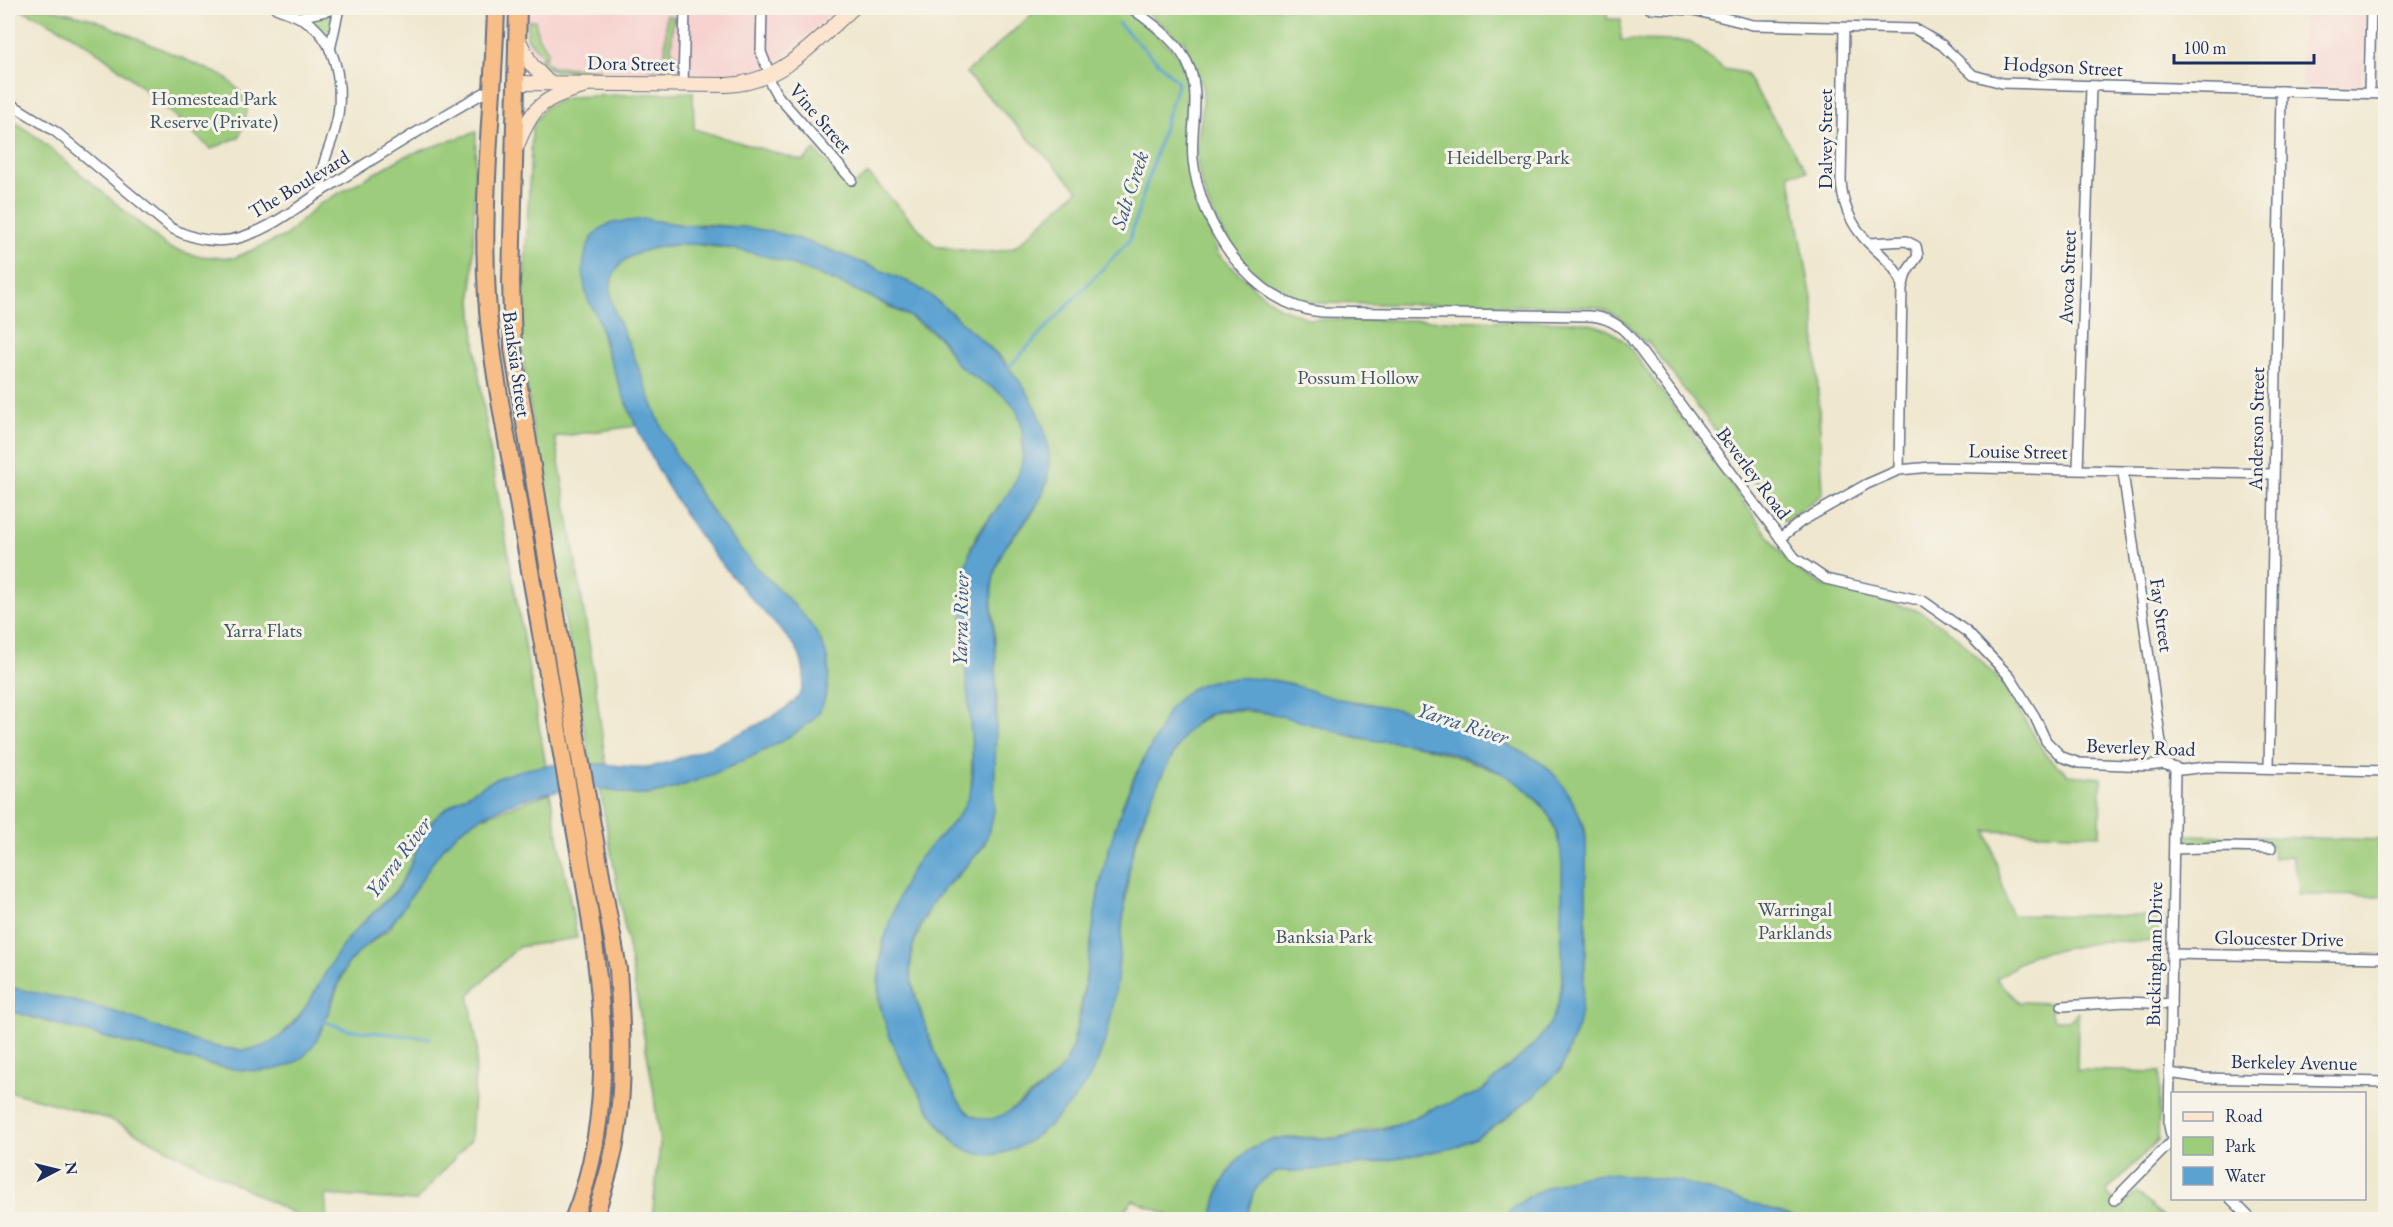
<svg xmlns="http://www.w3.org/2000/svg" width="2393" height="1227" viewBox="0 0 2393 1227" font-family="'EB Garamond',serif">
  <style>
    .built { fill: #f7d0ce }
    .green { fill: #9dcc7b; stroke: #5c7e6c; stroke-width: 1.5 }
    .water { fill: #5ba2d1; stroke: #3b6898; stroke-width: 1.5 }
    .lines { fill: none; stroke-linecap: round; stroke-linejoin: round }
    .stream { stroke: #5ba2d1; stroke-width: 3 }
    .street-casing { stroke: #656f85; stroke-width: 12 }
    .secondary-casing { stroke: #656f85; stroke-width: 16 }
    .highway-casing { stroke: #656f85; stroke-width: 20 }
    .street { stroke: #fff; stroke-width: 9 }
    .secondary { stroke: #fce5cf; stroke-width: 14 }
    .highway { stroke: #f7be87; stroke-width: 16 }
    .labels { text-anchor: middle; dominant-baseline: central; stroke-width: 6; stroke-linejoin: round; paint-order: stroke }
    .street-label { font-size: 20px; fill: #1b2f5e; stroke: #f7f3e8 }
    .park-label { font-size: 20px; fill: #3c5665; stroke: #f7f3e8 }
    .water-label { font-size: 21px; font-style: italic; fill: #315786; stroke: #f7f3e8 }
  </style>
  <rect width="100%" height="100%" fill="#f7f3e8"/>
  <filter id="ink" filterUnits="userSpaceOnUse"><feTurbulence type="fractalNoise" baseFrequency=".0167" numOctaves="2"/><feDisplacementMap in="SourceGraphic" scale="12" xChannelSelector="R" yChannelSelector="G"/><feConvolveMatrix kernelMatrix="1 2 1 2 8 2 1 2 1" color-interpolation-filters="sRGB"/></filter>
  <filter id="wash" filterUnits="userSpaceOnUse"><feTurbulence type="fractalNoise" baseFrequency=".008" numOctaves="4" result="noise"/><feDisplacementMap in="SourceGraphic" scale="24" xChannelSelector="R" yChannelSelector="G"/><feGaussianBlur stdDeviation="1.35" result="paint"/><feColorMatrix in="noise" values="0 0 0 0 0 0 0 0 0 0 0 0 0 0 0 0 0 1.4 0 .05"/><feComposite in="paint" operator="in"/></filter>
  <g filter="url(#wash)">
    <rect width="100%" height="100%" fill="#efe7ce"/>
    <g class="built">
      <path d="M 525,8 L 838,8 L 783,57 L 770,65 L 748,75 L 720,76 L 548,69 L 541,67 L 526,48 Z"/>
      <path d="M 2303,8 L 2366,8 L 2363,79 L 2360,85 L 2352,87 L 2301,87 Z"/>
    </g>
    <g class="green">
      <path d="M 16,8 L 48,8 L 93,19 L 225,77 C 250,99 252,106 239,137 L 211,149 C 151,96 93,36 16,8 Z"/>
      <path d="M 1039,8 L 1122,8 L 1143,22 L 1178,55 L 1188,80 L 1188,146 L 1194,185 L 1218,254 L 1261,294 L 1281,308 L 1310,319 L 1578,322 C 1599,325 1612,329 1627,344 L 1790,565 L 1824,586 L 1920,611 L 1959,638 L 2003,684 L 2045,754 L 2056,765 L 2064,769 L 2068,775 L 2101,778 L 2100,835 L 1987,831 L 2011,915 L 2163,916 L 2162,942 L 2105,941 L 2032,955 L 1996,979 L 2019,1002 L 2051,1003 L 2051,1015 L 2055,1020 L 2070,1020 L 2078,1012 L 2077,1070 L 2160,1072 L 2158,1140 L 2106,1192 L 2121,1207 L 2137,1192 L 2165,1219 L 1801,1219 L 1776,1212 L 1511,1209 L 1502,1219 L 1246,1219 L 1253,1193 L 1263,1179 L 1277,1171 L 1302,1171 L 1373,1163 L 1453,1147 L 1476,1138 L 1503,1121 L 1533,1096 L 1561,1069 L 1578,1026 L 1581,1010 L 1586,950 L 1586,839 L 1585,827 L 1571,798 L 1546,766 L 1502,742 L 1450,725 L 1367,703 L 1326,697 L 1289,683 L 1273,680 L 1220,679 L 1169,709 L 1158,734 L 1135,775 L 1123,803 L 1099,886 L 1083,995 L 1072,1048 L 1065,1064 L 1052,1079 L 1007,1113 L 995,1119 L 982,1120 L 969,1115 L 960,1105 L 939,1064 L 918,1004 L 910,975 L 913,946 L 930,907 L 943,889 L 957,877 L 985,845 L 995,755 L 997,703 L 995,637 L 991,592 L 995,570 L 1004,549 L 1034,511 L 1047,483 L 1049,463 L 1031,398 L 1004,360 L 994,351 L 936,300 L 909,282 L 829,250 L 758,229 L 703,224 L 685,225 L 644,219 L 588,298 L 598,318 L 605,348 L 636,426 L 555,437 L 592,661 L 606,765 L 591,764 L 546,515 L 521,347 L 532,131 L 533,125 L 546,106 L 570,97 L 693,92 L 694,129 L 803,161 L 815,150 L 850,188 L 868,174 L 935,246 C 961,249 992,258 1016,246 L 1078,190 L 966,73 Z"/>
      <path d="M 1142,8 L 1607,8 L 1607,19 L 1621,19 L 1621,40 L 1689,41 L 1724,69 L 1745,73 L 1807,172 L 1789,173 L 1814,310 L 1823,494 L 1785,521 L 1647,341 L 1644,343 C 1631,325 1617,312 1594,307 L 1312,303 C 1303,302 1294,300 1285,296 C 1239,273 1197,203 1197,152 C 1197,133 1204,113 1203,93 C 1202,78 1190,55 1184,41 L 1181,41 Z"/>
      <path d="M 337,11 L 330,45 L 304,18 Z"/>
      <path d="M 666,15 L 680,19 L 679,22 L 673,20 L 671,49 L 678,57 L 672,69 L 648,68 L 648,64 L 665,64 Z"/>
      <path d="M 535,20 L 538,37 L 548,51 L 545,58 L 527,38 L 528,21 Z"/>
      <path d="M 541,57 L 552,67 L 599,69 L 594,72 L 555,71 L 535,63 Z"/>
      <path d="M 8,117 L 38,138 L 169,248 L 197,256 L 234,258 L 285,236 L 318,205 L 405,156 L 476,132 L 472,300 L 476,356 L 492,462 L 546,766 L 526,770 L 456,803 L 439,815 L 397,889 L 347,939 L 305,1008 L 280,1037 L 265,1047 L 242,1050 L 207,1046 L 116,1013 L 8,987 Z"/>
      <path d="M 691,244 L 757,252 L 773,257 L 851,288 L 908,316 L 941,339 L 954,359 L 966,371 L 996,388 L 1007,398 L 1017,410 L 1021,421 L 1023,461 L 1019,476 L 1011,492 L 981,528 L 971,546 L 962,591 L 972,751 L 971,790 L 965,806 L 955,822 L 925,852 L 882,943 L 878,982 L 878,1002 L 903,1065 L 940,1127 L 955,1143 L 1004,1153 L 1018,1147 L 1038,1133 L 1097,1063 L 1113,1003 L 1131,857 L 1143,821 L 1156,785 L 1188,729 L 1213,713 L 1232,710 L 1275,714 L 1359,738 L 1414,744 L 1464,759 L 1514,778 L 1549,813 L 1561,850 L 1563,863 L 1561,922 L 1563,973 L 1558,1004 L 1551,1022 L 1537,1042 L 1479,1093 L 1428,1110 L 1405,1122 L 1335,1138 L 1292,1137 L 1271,1140 L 1254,1147 L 1234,1164 L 1219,1188 L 1212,1219 L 1178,1219 L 1133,1200 L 1117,1220 L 652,1219 L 660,1145 L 653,1087 L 600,789 C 615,791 631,796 646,795 C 679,792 800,740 818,712 C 829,696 828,677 828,659 C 768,585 703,512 661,426 C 649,401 641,372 630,346 C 621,324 600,293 615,269 C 628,249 670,245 691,244 Z"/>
      <path d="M 550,793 L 577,938 L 518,947 L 469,995 L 477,1045 L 471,1140 L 416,1201 L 325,1195 L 327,1219 L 304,1219 L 109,1119 L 8,1091 L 8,1010 L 69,1028 L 226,1068 L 271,1070 L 319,1036 L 347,965 L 357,953 L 390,928 L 435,857 L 452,837 L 466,825 L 483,817 Z"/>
      <path d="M 2186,835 L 2385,840 L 2385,896 L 2298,895 L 2299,884 L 2292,856 L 2273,858 L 2272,844 L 2185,843 Z"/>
      <path d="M 1626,1214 L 1659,1219 L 1593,1220 L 1607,1215 Z"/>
    </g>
    <g class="water">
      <path d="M 644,219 C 657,221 671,224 684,225 C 708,227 733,225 757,229 C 797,235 836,252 873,267 C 888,274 905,279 919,288 C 937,299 953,314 968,328 C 1008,363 1050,406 1049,464 C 1047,517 1006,527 995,571 C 987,600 995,632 996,661 C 997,711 995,761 994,811 C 987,856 967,861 941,892 C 922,914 907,947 911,977 C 913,994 920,1012 926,1028 C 933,1047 939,1065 949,1083 C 958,1100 966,1121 990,1119 C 1009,1117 1058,1078 1067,1060 C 1081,1031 1084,989 1089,957 C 1093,933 1095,908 1100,885 C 1111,833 1129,782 1156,737 C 1161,729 1163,721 1167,713 C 1173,701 1190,688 1202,684 C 1227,675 1261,677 1287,683 C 1304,687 1320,695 1338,699 C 1368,705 1400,707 1429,717 C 1466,731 1512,742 1544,765 C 1563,779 1583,816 1586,839 L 1586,950 L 1581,1010 L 1578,1026 L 1561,1069 L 1533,1096 L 1502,1121 L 1476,1138 L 1453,1148 L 1373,1163 L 1302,1171 L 1277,1171 L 1263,1179 L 1253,1193 L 1246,1219 L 1212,1219 C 1218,1191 1227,1163 1254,1147 C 1280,1132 1310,1141 1339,1138 C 1359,1135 1383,1130 1402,1123 C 1415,1118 1428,1110 1441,1106 C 1450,1102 1473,1096 1482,1091 C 1488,1087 1492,1081 1498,1076 C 1519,1057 1544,1040 1555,1013 C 1566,985 1562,956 1561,927 C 1561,884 1570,838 1540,803 C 1511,769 1449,749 1404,743 C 1370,738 1396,745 1362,738 C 1321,731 1253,699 1214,712 C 1192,720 1181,739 1171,758 C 1154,789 1138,824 1131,859 C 1117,924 1124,1011 1093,1071 C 1078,1101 1032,1149 998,1154 C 965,1160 946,1136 930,1111 C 884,1035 862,998 894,909 C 902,888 909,870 924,853 C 944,830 967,815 972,783 C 975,762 971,739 970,718 C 966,674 958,610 966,567 C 977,511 1031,497 1023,432 C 1018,394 993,391 967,372 C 941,352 961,362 940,338 C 932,329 915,319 905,314 C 842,281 730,231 658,247 C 637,252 615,260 611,283 C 608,305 621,326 629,345 C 641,371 649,399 661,425 C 680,466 714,519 743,552 C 766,580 796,602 816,632 C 828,651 832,672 826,694 C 824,701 822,708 818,714 C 798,741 677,794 643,795 C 629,796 614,790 600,789 C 560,785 512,800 476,820 C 436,842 422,885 395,919 C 382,936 361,946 348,964 C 325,997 329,1056 281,1068 C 243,1078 190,1059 154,1050 C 104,1037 56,1025 8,1010 L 8,987 C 44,994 80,1002 115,1012 C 157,1025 196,1048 240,1050 C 298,1052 317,976 347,940 C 361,921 382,908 397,890 C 414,867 417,835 438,815 C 452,803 481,786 498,778 C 531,764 567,762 602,764 C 617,765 632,768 647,767 C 675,764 787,718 800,694 C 808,680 803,660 795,646 C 766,613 734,582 708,547 C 658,481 620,402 599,322 C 596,313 590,306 587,297 C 580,271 581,233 612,223 C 622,221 634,221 644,219 Z"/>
      <path d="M 1602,1173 L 1680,1181 L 1801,1219 L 1660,1220 L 1626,1214 L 1607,1215 L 1593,1220 L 1502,1219 C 1527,1191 1565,1177 1602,1173 Z"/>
    </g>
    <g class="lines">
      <g class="stream">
        <path d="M 1007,369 L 1129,241 L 1178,82 L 1118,23"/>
        <path d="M 323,1021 L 349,1030 L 430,1038"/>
      </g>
    </g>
  </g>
  <g filter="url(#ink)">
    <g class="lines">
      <g class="street-casing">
        <g id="street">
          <path d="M 276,8 C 288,13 303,17 313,26 C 340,49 344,97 335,129 C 328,156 320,161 322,191"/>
          <path d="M 762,8 L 761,52 L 770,75"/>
          <path d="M 1131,8 C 1153,24 1180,42 1190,69 C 1201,98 1190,130 1193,160 C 1200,225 1252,306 1322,312 L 1589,316 C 1607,317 1620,324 1631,338 L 1795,558 L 1826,579 L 1923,601 L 1967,632 L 2010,677 L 2035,717 L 2046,741 L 2062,757 L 2079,763 L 2148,766 L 2164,764 L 2181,770 L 2206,767 L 2386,771"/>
          <path d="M 1649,8 L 1693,10 L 1753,25 L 1915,29 L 1942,45 L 1973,75 L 2002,83 L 2386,94"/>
          <path d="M 299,17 L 339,8"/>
          <path d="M 1844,28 L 1841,180 C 1842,201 1850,222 1864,238 C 1878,254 1896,263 1902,286 L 1899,470"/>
          <path d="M 330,50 L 339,8"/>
          <path d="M 767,77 L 777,95 L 852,180"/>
          <path d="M 683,85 L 685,8"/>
          <path d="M 2369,93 L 2371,8"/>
          <path d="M 8,102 L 56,132 L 171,228 C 194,240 217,245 242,237 C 272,228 299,206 325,189 C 380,155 434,120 491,89"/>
          <path d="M 1869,243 L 1906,241 L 1916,246 L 1918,256 L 1906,273 L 1903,285"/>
          <path d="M 2078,469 L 2091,87"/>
          <path d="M 2123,472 L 2164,764"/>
          <path d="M 1780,538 L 1802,521 L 1867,484 L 1899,470 L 1931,467 L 2273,474"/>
          <path d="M 2269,768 L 2281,91"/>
          <path d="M 2174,849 L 2228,847 L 2271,848"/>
          <path d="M 2172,954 L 2386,958"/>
          <path d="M 2062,1006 L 2126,1002 L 2171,1004"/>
          <path d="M 2169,1073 L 2202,1078 L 2386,1082"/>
          <path d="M 2172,1139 L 2169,1126 L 2175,769"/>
          <path d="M 2230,1198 L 2252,1220"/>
          <path d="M 2114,1200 L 2172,1141"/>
        </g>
      </g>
      <g class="secondary-casing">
        <g id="secondary">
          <path d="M 518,39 L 531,64 L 548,82"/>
          <path d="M 516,83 L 727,85 C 781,83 816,41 853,8"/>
          <path d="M 517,146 C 532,107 542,98 583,87"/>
        </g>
      </g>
      <g class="highway-casing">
        <g id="highway">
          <path d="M 496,8 C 493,118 477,229 491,340 C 496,383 504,425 512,467 C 531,574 550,681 568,789 C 592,928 629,1083 573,1220"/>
          <path d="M 518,8 L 511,281 L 513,349 L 573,719 L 618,969 C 622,1031 626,1097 612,1158 C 607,1179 600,1199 594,1220"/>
        </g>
      </g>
      <use href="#street" class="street"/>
      <use href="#secondary" class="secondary"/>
      <use href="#highway" class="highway"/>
    </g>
  </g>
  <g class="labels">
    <g class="street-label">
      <text transform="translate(631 63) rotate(1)">Dora Street</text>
      <text transform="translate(2063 66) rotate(3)">Hodgson Street</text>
      <text transform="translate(821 118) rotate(49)">Vine Street</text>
      <text transform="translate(1825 139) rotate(-90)">Dalvey Street</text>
      <text transform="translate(299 184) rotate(-31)">The Boulevard</text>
      <text transform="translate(2067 277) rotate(-88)">Avoca Street</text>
      <text transform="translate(517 364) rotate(82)">Banksia Street</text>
      <text transform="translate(2256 429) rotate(-89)">Anderson Street</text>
      <text transform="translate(2018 451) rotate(1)">Louise Street</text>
      <text transform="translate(1754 473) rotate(53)">Beverley Road</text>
      <text transform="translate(2162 615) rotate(82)">Fay Street</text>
      <text transform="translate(2141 747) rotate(2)">Beverley Road</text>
      <text transform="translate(2279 938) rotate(1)">Gloucester Drive</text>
      <text transform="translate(2154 954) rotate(-89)">Buckingham Drive</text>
      <text transform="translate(2294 1062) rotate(1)">Berkeley Avenue</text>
    </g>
    <g class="park-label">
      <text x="214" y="98">Homestead Park<tspan x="214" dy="23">Reserve (Private)</tspan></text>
      <text x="1508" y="157">Heidelberg Park</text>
      <text x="1358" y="377">Possum Hollow</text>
      <text x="263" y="630">Yarra Flats</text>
      <text x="1795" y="909">Warringal<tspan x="1795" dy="23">Parklands</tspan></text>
      <text x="1324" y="936">Banksia Park</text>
    </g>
    <g class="water-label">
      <text transform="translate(1129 190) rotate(-72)">Salt Creek</text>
      <text transform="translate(960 619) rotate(-89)">Yarra River</text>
      <text transform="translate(1463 723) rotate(18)">Yarra River</text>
      <text transform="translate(398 857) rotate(-53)">Yarra River</text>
    </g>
  </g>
  <rect width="2393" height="1227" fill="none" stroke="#f7f3e8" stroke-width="30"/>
  <rect x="2171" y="1092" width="195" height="108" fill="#f7f3e8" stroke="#9fa5b1" stroke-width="1.5"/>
  <rect x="2183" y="1112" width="30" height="9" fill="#fce5cf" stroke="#9fa5b1" stroke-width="1.5"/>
  <text x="2225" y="1122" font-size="18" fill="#1b2f5e">Road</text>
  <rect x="2183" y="1137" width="30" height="18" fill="#9dcc7b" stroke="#9fa5b1" stroke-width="1.5"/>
  <text x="2225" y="1152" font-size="18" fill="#1b2f5e">Park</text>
  <rect x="2183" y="1167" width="30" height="18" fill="#5ba2d1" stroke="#9fa5b1" stroke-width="1.5"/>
  <text x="2225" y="1182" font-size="18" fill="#1b2f5e">Water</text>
  <g transform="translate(57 1170) rotate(83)" stroke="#f7f3e8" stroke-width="4.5" paint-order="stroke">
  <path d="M0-4.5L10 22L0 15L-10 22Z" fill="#1b2f5e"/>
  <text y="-9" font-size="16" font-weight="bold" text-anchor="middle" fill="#1b2f5e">N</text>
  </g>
  <path d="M2174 54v9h140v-9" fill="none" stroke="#1b2f5e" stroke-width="3"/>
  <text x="2183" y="54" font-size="18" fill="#1b2f5e" stroke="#f7f3e8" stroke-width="4.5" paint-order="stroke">100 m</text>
</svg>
